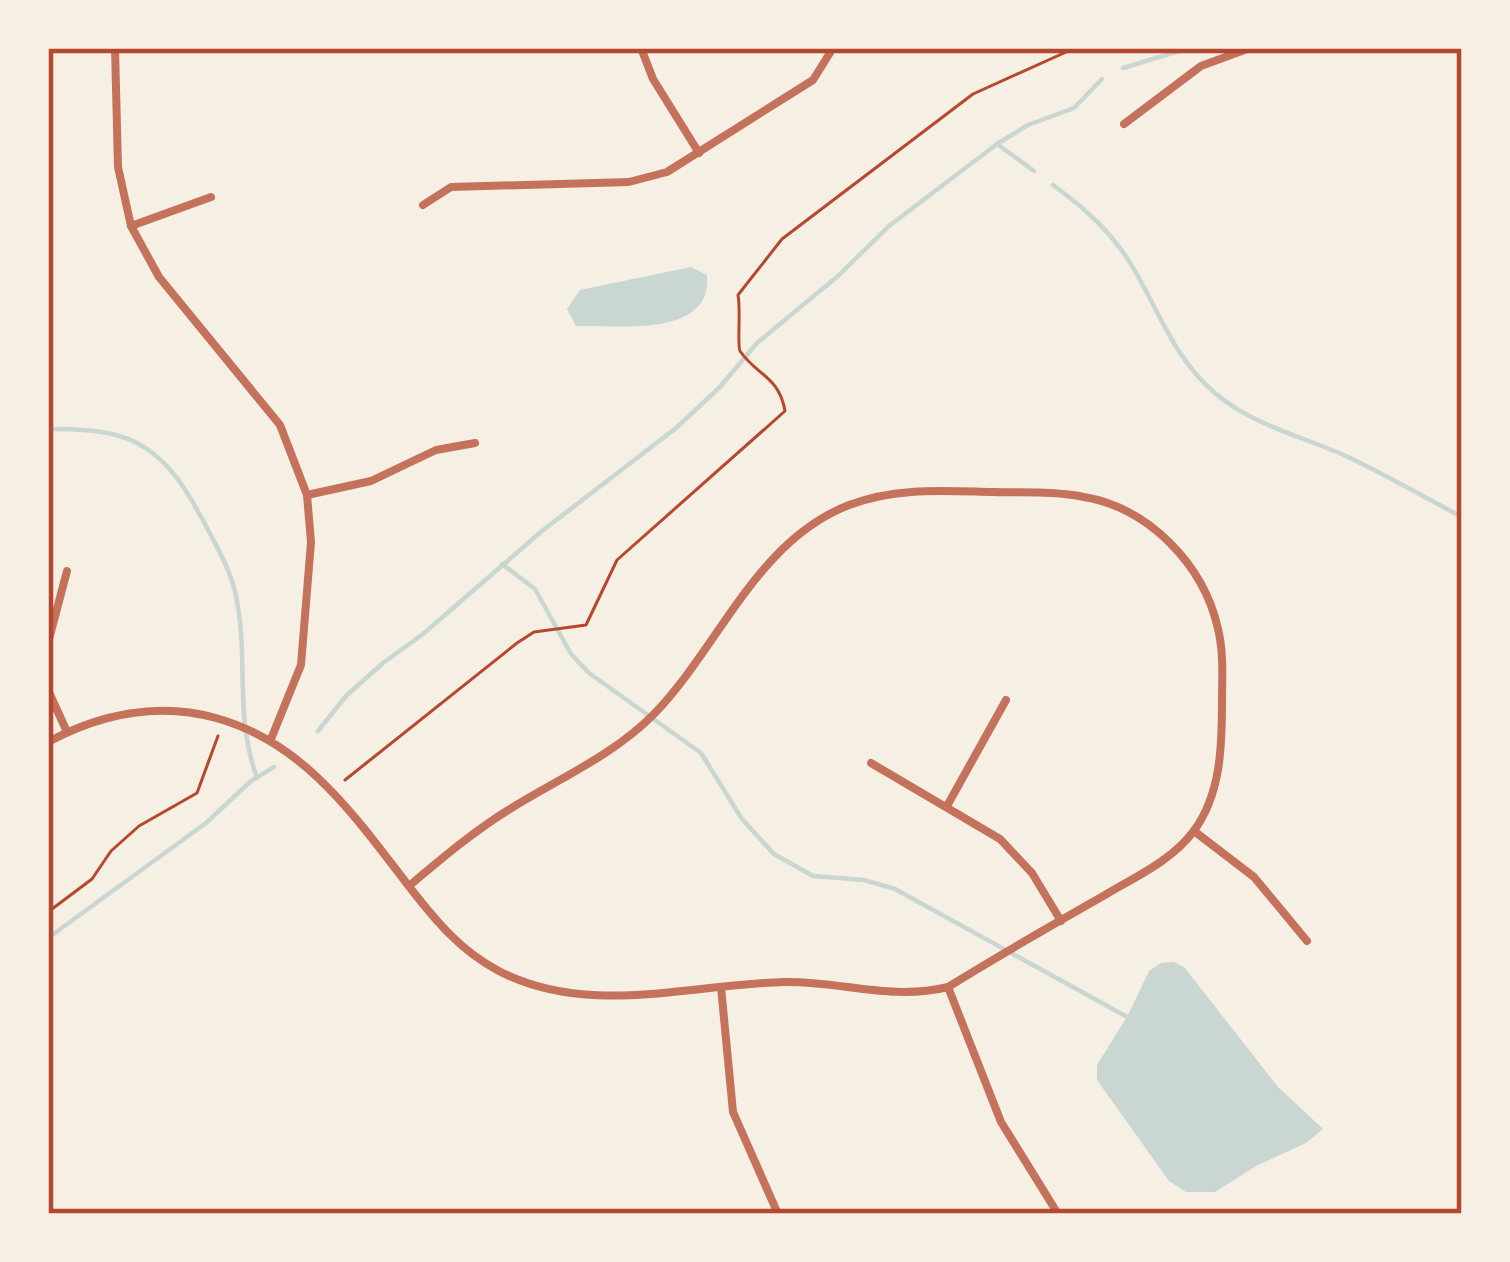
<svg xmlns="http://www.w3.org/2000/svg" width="1510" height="1262" viewBox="0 0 1510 1262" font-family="Poppins,sans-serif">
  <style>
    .water { fill: #c9d6d2 }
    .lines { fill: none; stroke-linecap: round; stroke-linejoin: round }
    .stream { stroke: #c9d6d2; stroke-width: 4.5 }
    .path { stroke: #b5482f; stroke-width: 3 }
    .minor { stroke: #c5725c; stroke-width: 8 }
    .neatline { fill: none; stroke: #b5482f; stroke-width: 4.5 }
  </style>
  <rect width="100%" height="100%" fill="#f6efe4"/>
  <g class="water">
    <path d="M 691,267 L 707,275 C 713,339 615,325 576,326 L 567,309 L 580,290 Z"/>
    <path d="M 1174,962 L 1184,967 L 1278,1087 L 1323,1129 L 1306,1143 L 1256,1166 L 1215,1192 L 1186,1192 L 1169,1181 L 1097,1080 L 1097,1065 L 1128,1015 L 1149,971 L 1161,963 Z"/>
  </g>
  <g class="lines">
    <g class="stream">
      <path d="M 1123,68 L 1189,48"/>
      <path d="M 997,144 L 1034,171"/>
      <path d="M 1053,185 C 1086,209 1114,234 1135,271 C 1160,314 1175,359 1215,393 C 1251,425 1305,437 1348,457 C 1386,475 1424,497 1462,517"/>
      <path d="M 48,429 C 138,427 166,449 207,528 C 218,549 231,571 236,596 C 249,658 234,715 257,778"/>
      <path d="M 502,564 L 535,589 L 571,654 L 589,673 L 701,753 L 742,819 L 774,854 L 813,876 L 864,880 L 895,889 L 1131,1019"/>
      <path d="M 318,731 L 346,696 L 383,663 L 423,634 L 542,531 L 676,428 L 719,388 L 757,343 L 838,276 L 889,226 L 997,144 L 1028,125 L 1074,108 L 1102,79"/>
      <path d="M 48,938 L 206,823 L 251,781 L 274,767"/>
    </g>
    <g class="path">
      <path d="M 345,780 L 517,643 L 534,632 L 586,625 L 617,560 L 785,411 C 779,376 756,375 740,351 C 737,346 741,310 738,295 L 782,239 L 973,94 L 1075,48"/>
      <path d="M 48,912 L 92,879 L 111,851 L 139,826 L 197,793 L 218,736"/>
    </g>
    <g class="minor">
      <path d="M 115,48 L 118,167 L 131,226 L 159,277 L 280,425 L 307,495 L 311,542 L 301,665 L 271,739"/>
      <path d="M 641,48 L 653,79 L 699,153"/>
      <path d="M 1124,124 L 1201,66 L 1250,48"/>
      <path d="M 423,205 L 451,187 L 629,182 L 667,172 L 813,80 L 833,48"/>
      <path d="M 131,226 L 211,197"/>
      <path d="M 307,495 L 371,481 L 436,450 L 475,443"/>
      <path d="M 48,643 L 67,571"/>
      <path d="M 48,690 L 67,732"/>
      <path d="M 48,742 C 100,714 158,702 216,718 C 306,743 356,818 411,889 C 436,921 460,950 497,970 C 586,1018 689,984 785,982 C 841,981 891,1001 948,987 C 1000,955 1052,925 1105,895 C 1135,877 1171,861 1193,832 C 1221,795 1222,746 1222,702 C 1222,678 1224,653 1218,629 C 1204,565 1149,508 1084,497 C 1054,491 1023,493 993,492 C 944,491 896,487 849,505 C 756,541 720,646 654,714 C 614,755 558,779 510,809 C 474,831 441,859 409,886"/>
      <path d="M 871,763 L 1000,839 L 1032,873 L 1061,921"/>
      <path d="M 947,806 L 1006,700"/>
      <path d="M 1194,831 L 1254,877 L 1307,941"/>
      <path d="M 721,987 L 733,1112 L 778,1214"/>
      <path d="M 948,987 L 1001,1122 L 1058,1214"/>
    </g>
  </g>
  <rect width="1510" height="1262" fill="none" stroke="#f6efe4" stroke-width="102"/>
  <rect x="51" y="51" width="1408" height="1160" class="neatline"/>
</svg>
